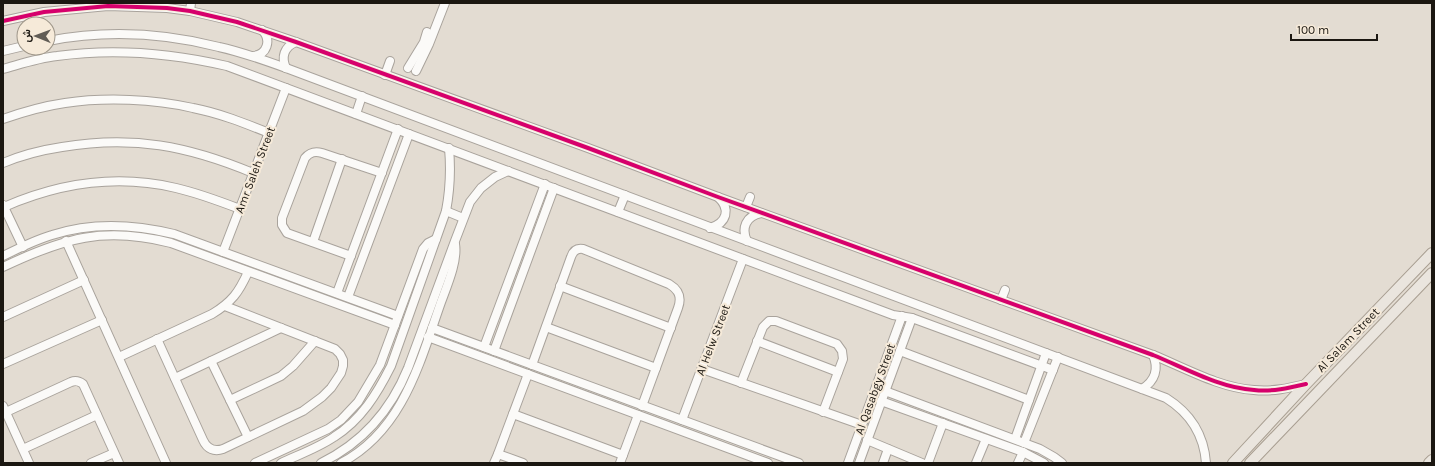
<svg xmlns="http://www.w3.org/2000/svg" width="1435" height="466" viewBox="0 0 1435 466" font-family="Karla,Vazirmatn,sans-serif">
  <style>
    .lines { fill: none; stroke-linecap: round; stroke-linejoin: round }
    .minor-casing { stroke: #a9a39c; stroke-width: 10 }
    .major-casing { stroke: #a89e91; stroke-width: 12 }
    .minor { stroke: #fbfaf8; stroke-width: 8 }
    .major { stroke: #eae5de; stroke-width: 10 }
    .cycleway-casing { stroke: #f6ead9; stroke-width: 6 }
    .cycleway { stroke: #d6006c; stroke-width: 4 }
    .labels { text-anchor: middle; dominant-baseline: central; stroke-width: 4; stroke-linejoin: round; paint-order: stroke }
    .street-label { font-size: 12px; fill: #1b1711; stroke: #f6ead9 }
  </style>
  <rect width="100%" height="100%" fill="#e3dcd2"/>
  <g class="lines">
    <g class="minor-casing">
      <g id="minor">
        <path d="M 190,11 L 191,3"/>
        <path d="M 3,21 L 44,12 L 108,6 L 167,8 L 190,11 L 237,22 L 296,42 L 588,148 L 718,197 L 1153,355 C 1185,368 1220,388 1254,390 C 1272,392 1289,388 1306,384"/>
        <path d="M 48,41 C 104,30 164,33 219,47 C 242,52 264,60 286,68 L 1166,398 C 1190,413 1204,435 1206,463"/>
        <path d="M 3,51 L 24,46"/>
        <path d="M 253,56 C 267,55 272,40 262,30"/>
        <path d="M 286,68 C 281,57 284,47 296,42"/>
        <path d="M 408,68 L 424,42 L 427,32"/>
        <path d="M 3,69 C 21,64 38,58 57,56 C 114,48 171,53 227,66 L 893,315 L 912,318 L 1053,370"/>
        <path d="M 416,71 L 429,44 L 445,3"/>
        <path d="M 385,75 L 390,61"/>
        <path d="M 356,114 L 362,96"/>
        <path d="M 3,119 C 23,112 44,106 65,103 C 105,97 154,99 193,108 C 219,113 244,123 269,133"/>
        <path d="M 3,163 C 22,155 42,150 62,147 C 133,135 188,146 253,173"/>
        <path d="M 3,205 L 23,247"/>
        <path d="M 4,207 C 59,183 117,174 176,188 C 198,193 219,201 240,209"/>
        <path d="M 746,207 L 750,197"/>
        <path d="M 446,211 L 463,218"/>
        <path d="M 618,212 L 625,195"/>
        <path d="M 710,228 C 727,223 731,209 718,197"/>
        <path d="M 66,241 L 166,463"/>
        <path d="M 747,241 C 741,228 746,216 761,213"/>
        <path d="M 313,242 L 342,159"/>
        <path d="M 223,252 L 286,88"/>
        <path d="M 3,256 C 19,248 35,240 52,235 C 92,222 133,224 174,234 L 398,316"/>
        <path d="M 351,256 L 287,233 L 282,225 L 282,218 L 305,158 C 310,152 315,151 322,153 L 382,173"/>
        <path d="M 3,267 C 64,238 104,226 171,243 L 395,325"/>
        <path d="M 560,286 L 671,328"/>
        <path d="M 337,293 L 398,129"/>
        <path d="M 348,297 L 409,134"/>
        <path d="M 1001,300 L 1005,290"/>
        <path d="M 3,317 L 84,280"/>
        <path d="M 546,327 L 656,368"/>
        <path d="M 432,328 L 799,463"/>
        <path d="M 428,337 L 768,463"/>
        <path d="M 157,339 L 203,440 C 207,449 214,452 223,449 L 303,411 L 322,397 L 331,388 L 341,373 L 343,366 L 343,360 L 340,354 L 335,349 L 225,306"/>
        <path d="M 757,341 L 838,372"/>
        <path d="M 484,347 L 545,184"/>
        <path d="M 494,351 L 554,188"/>
        <path d="M 900,351 L 1029,400"/>
        <path d="M 119,357 L 212,314 C 232,302 239,292 248,272"/>
        <path d="M 211,361 L 248,437"/>
        <path d="M 3,364 L 102,320"/>
        <path d="M 532,365 L 571,257 C 573,251 577,248 583,249 L 669,284 C 679,290 682,297 678,308 L 642,406"/>
        <path d="M 702,369 L 862,425"/>
        <path d="M 175,378 L 281,328"/>
        <path d="M 741,383 L 763,327 L 769,321 L 776,321 L 837,344 L 842,351 L 843,359 L 823,412"/>
        <path d="M 1142,389 C 1155,381 1159,369 1153,355"/>
        <path d="M 885,391 L 1040,449 L 1054,457 L 1062,463"/>
        <path d="M 230,400 L 281,376 L 293,366 L 315,341"/>
        <path d="M 881,401 L 1023,452 L 1044,463"/>
        <path d="M 3,406 L 29,463"/>
        <path d="M 6,412 L 71,382 C 76,380 79,381 83,384 L 119,463"/>
        <path d="M 513,414 L 623,455"/>
        <path d="M 682,420 L 743,259"/>
        <path d="M 1015,439 L 1046,353"/>
        <path d="M 867,440 L 922,463"/>
        <path d="M 1024,443 L 1058,357"/>
        <path d="M 23,449 L 97,415"/>
        <path d="M 498,454 L 523,463"/>
        <path d="M 91,463 L 114,453"/>
        <path d="M 255,463 L 328,429 L 341,420 L 358,402 L 380,365 L 423,249 L 428,243 L 436,239"/>
        <path d="M 281,463 C 298,455 318,448 334,437 C 361,420 377,394 391,366 L 446,211 C 450,190 451,170 449,148"/>
        <path d="M 321,463 C 362,443 391,410 408,368 L 455,241 L 470,202 L 481,188 L 495,177 L 508,171"/>
        <path d="M 341,463 C 402,431 419,365 440,305 C 446,288 458,262 455,244"/>
        <path d="M 494,463 L 498,454 L 528,374"/>
        <path d="M 620,463 L 638,415"/>
        <path d="M 848,463 L 902,316"/>
        <path d="M 859,463 L 912,318"/>
        <path d="M 883,463 L 888,449"/>
        <path d="M 928,463 L 943,423"/>
        <path d="M 976,463 L 986,439"/>
        <path d="M 1018,463 L 1023,452"/>
      </g>
    </g>
    <g class="major-casing">
      <g id="major">
        <path d="M 1233,463 L 1306,384 L 1432,253"/>
        <path d="M 1250,463 L 1432,273"/>
        <path d="M 1429,463 L 1432,460"/>
      </g>
    </g>
    <use href="#minor" class="minor"/>
    <use href="#major" class="major"/>
    <g class="cycleway-casing">
      <path id="cycleway" d="M 3,21 L 44,12 L 108,6 L 167,8 L 190,11 L 237,22 L 296,42 L 588,148 L 718,197 L 1153,355 C 1185,368 1220,388 1254,390 C 1272,392 1289,388 1306,384"/>
    </g>
    <use href="#cycleway" class="cycleway"/>
  </g>
  <g class="labels">
    <g class="street-label">
      <text transform="translate(255 170) rotate(-69)">Amr Saleh Street</text>
      <text transform="translate(713 340) rotate(-69)">Al Helw Street</text>
      <text transform="translate(1348 340) rotate(-46)">Al Salam Street</text>
      <text transform="translate(875 389) rotate(-70)">Al Qasabgy Street</text>
    </g>
  </g>
  <rect width="1435" height="466" fill="none" stroke="#1b1711" stroke-width="8"/>
  <g transform="translate(36 36) rotate(271)"><circle r="19" fill="#f6ead9" stroke="#9e9689"/>
  <path d="M0-3L7 15L0 10L-7 15Z" fill="#615c55"/>
  <text y="-6" font-size="11" font-weight="bold" text-anchor="middle" fill="#1b1711">ش</text>
  </g>
  <path d="M1291 34v6h86v-6" fill="none" stroke="#1b1711" stroke-width="2"/>
  <text x="1297" y="34" font-size="12" fill="#1b1711" stroke="#f6ead9" stroke-width="3" paint-order="stroke">100 m</text>
</svg>
